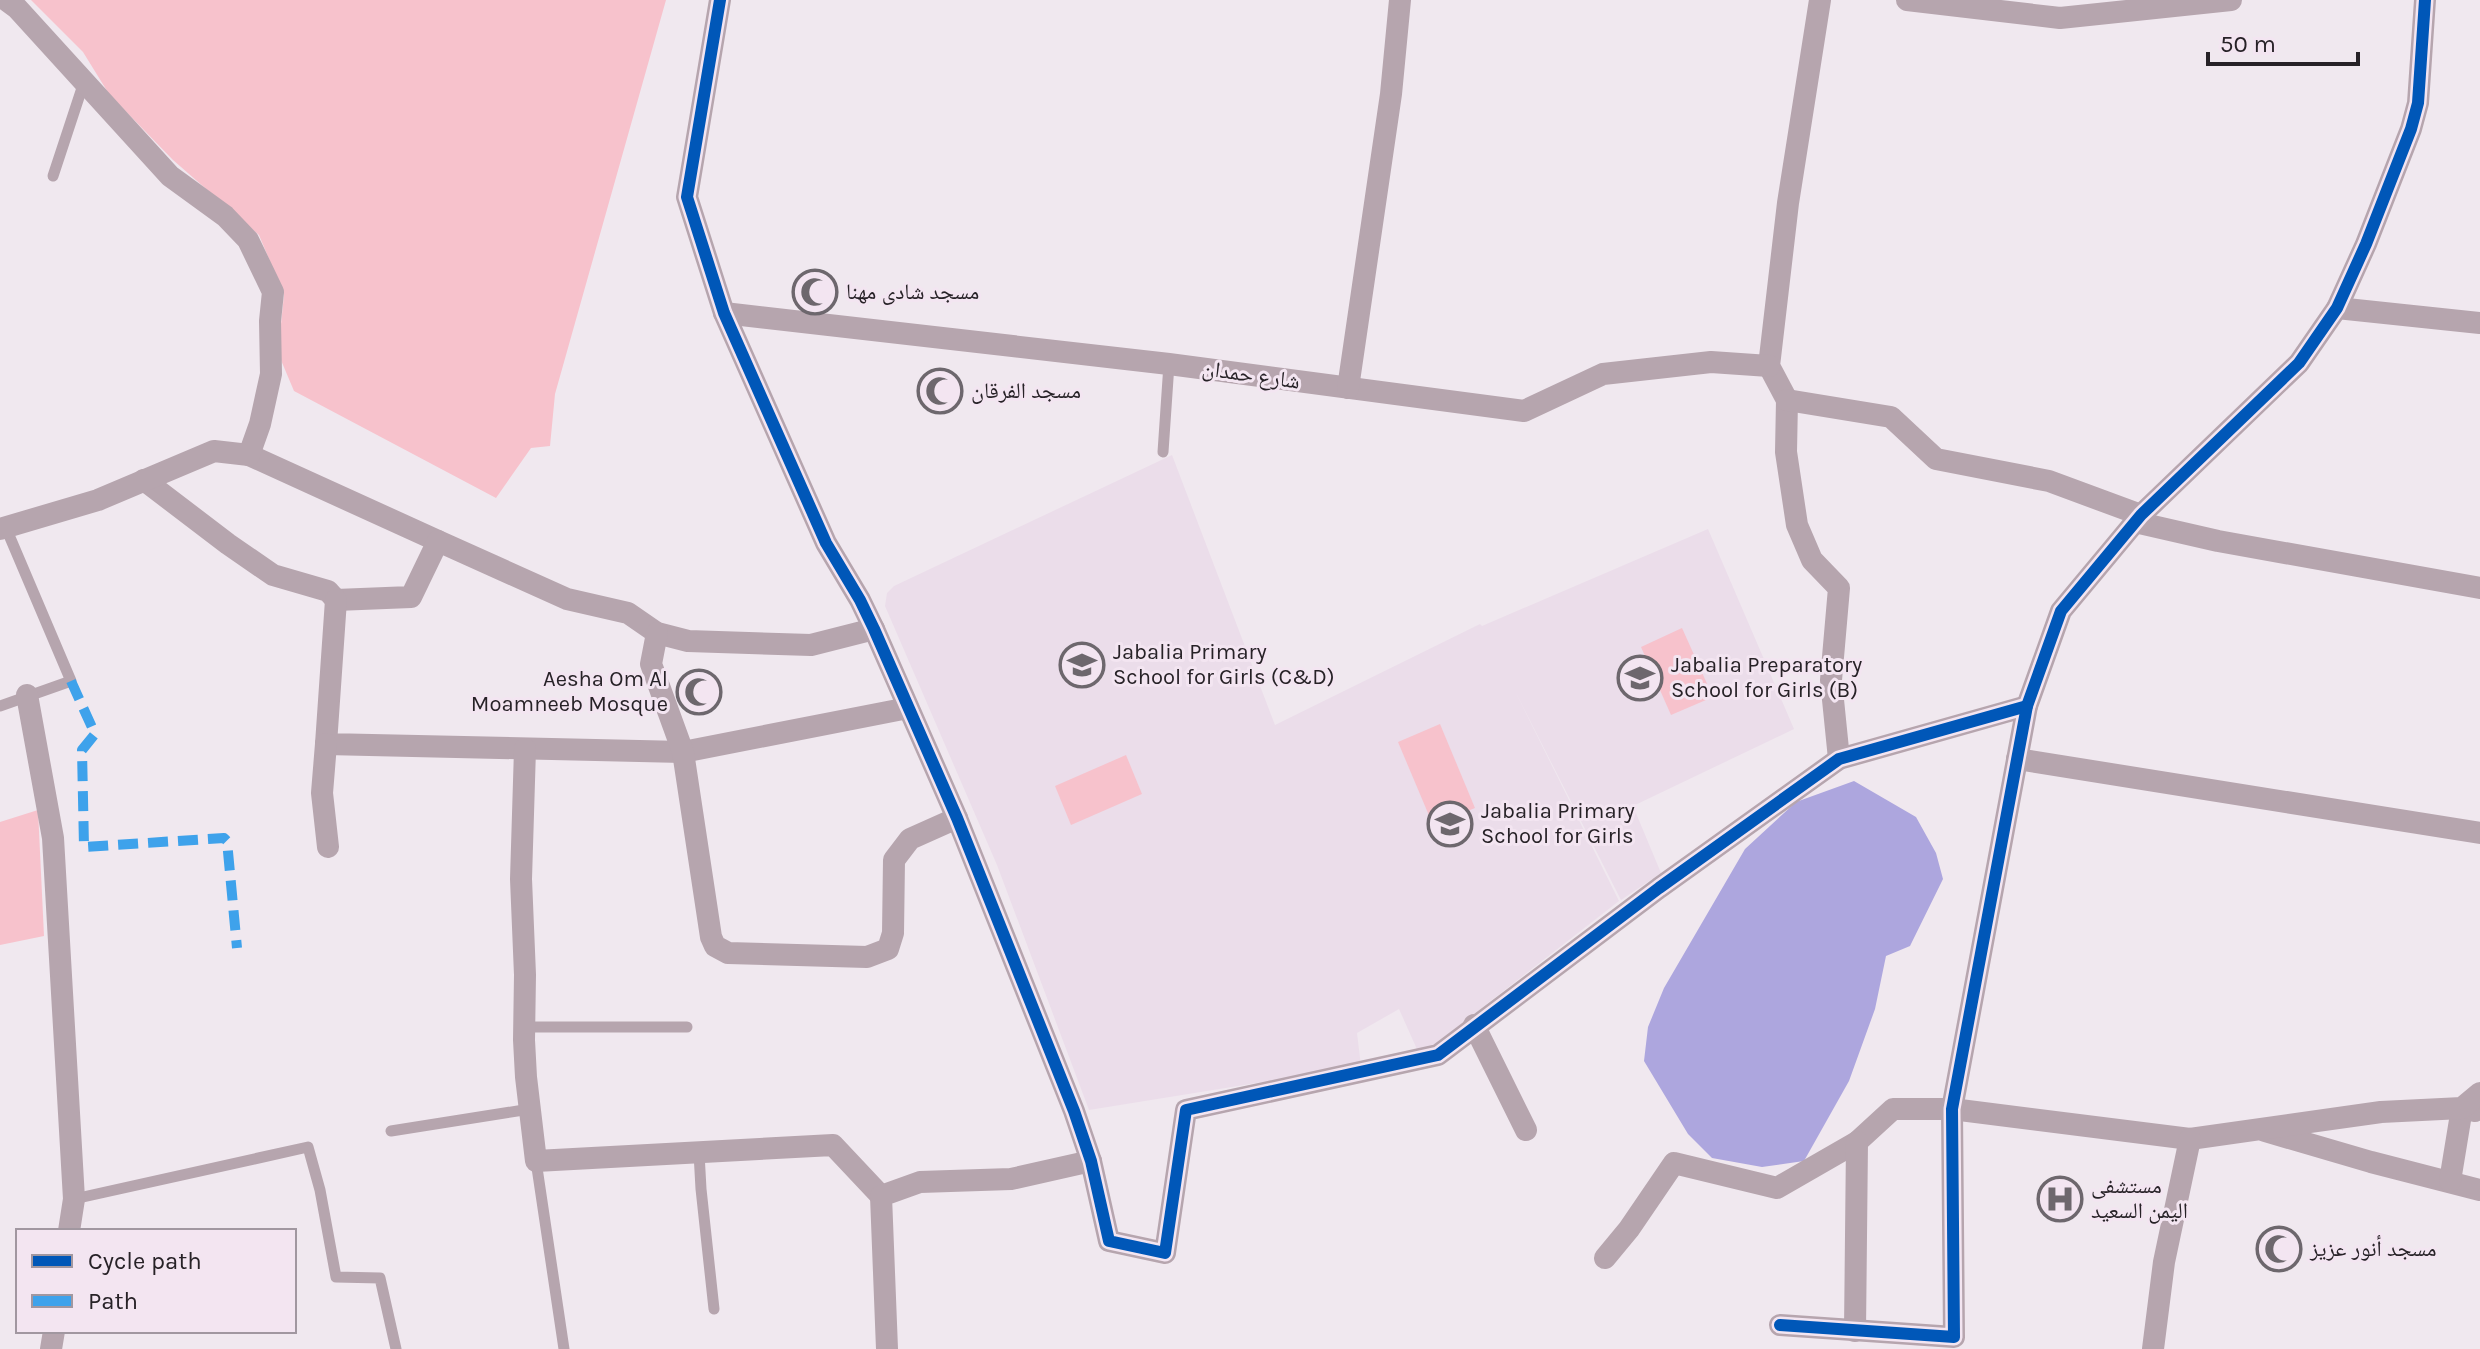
<svg xmlns="http://www.w3.org/2000/svg" width="2480" height="1349" viewBox="0 0 2480 1349" font-family="Karla,'Noto Naskh Arabic',sans-serif">
  <style>
    .built { fill: #ebddea }
    .green { fill: #f7c2cc }
    .water { fill: #ada6de }
    .lines { fill: none; stroke-linecap: round; stroke-linejoin: round }
    .service { stroke: #b6a5ae; stroke-width: 11 }
    .minor { stroke: #b6a5ae; stroke-width: 22 }
    .quiet { stroke: #3ea2eb; stroke-width: 10; stroke-dasharray: 20 10; stroke-linecap: butt }
    .cycleway-casing { stroke: #f3e5f1; stroke-width: 17 }
    .cycleway { stroke: #0057b8; stroke-width: 12 }
    .labels { text-anchor: middle; dominant-baseline: central; stroke-width: 6; stroke-linejoin: round; paint-order: stroke }
    .poi-label { font-size: 22px; fill: #272227; stroke: #f3e5f1; text-anchor: start }
    .street-label { font-size: 22px; fill: #272227; stroke: #f3e5f1 }
  </style>
  <rect width="100%" height="100%" fill="#f0e8ef"/>
  <path class="built" d="M 1172,455 L 1275,725 L 1480,624 L 1482,626 L 1708,529 L 1794,729 L 1633,806 L 1661,873 L 1621,900 L 1516,693 L 1619,901 L 1420,1056 L 1399,1009 L 1357,1033 L 1361,1066 L 1089,1110 L 997,865 L 885,606 L 887,593 L 894,586 Z"/>
  <g class="green">
    <path d="M 31,0 L 666,0 L 555,394 L 550,446 L 531,448 L 496,498 L 294,391 L 278,353 L 284,295 L 259,235 L 173,160 L 109,94 L 83,52 Z"/>
    <path d="M 1682,628 L 1713,697 L 1671,715 L 1641,647 Z"/>
    <path d="M 1440,724 L 1475,808 L 1433,825 L 1398,742 Z"/>
    <path d="M 1126,755 L 1142,794 L 1071,825 L 1055,786 Z"/>
    <path d="M 38,810 L 44,936 L 0,945 L 0,822 Z"/>
  </g>
  <path class="water" d="M 1854,781 L 1916,817 L 1936,853 L 1943,879 L 1910,946 L 1886,956 L 1875,1009 L 1849,1081 L 1804,1161 L 1762,1167 L 1712,1158 L 1688,1134 L 1644,1061 L 1648,1027 L 1664,988 L 1745,849 L 1796,802 Z"/>
  <g class="lines">
    <g class="service">
      <path d="M 53,176 L 84,82"/>
      <path d="M 1163,452 L 1169,364"/>
      <path d="M 0,706 L 71,681 L 6,528"/>
      <path d="M 525,1027 L 687,1027"/>
      <path d="M 391,1131 L 530,1109"/>
      <path d="M 699,1153 L 701,1189 L 714,1309"/>
      <path d="M 536,1161 L 564,1349"/>
      <path d="M 74,1199 L 308,1147 L 320,1190 L 336,1277 L 380,1278 L 396,1349"/>
    </g>
    <g class="minor">
      <path d="M 720,0 L 687,197 L 724,313 L 826,543 L 860,600 L 874,629 L 957,818 L 1074,1111 L 1091,1161 L 1109,1241 L 1165,1253 L 1186,1110 L 1438,1055 L 1659,888 L 1839,759 L 2027,706"/>
      <path d="M 1820,0 L 1788,203 L 1769,366 L 1787,400 L 1786,452 L 1797,525 L 1812,560 L 1839,588 L 1831,680 L 1839,759"/>
      <path d="M 1907,0 L 2060,18 L 2231,0"/>
      <path d="M 2337,308 L 2480,323"/>
      <path d="M 724,313 L 1169,364 L 1524,411 L 1603,374 L 1711,362 L 1769,366"/>
      <path d="M 1348,388 L 1391,94 L 1400,0"/>
      <path d="M 1787,400 L 1891,417 L 1936,459 L 2049,481 L 2141,515"/>
      <path d="M 249,455 L 438,541"/>
      <path d="M 144,480 L 228,544 L 273,575 L 328,591 L 336,600 L 411,597 L 438,541 L 567,599 L 628,613 L 657,633 L 688,641 L 811,645 L 874,629"/>
      <path d="M 2135,522 L 2218,541 L 2480,588"/>
      <path d="M 0,529 L 98,500 L 214,451 L 249,455 L 260,424 L 271,374 L 270,321 L 273,292 L 248,240 L 225,216 L 170,176 L 17,8 L 6,0"/>
      <path d="M 336,600 L 326,744 L 683,752 L 908,708"/>
      <path d="M 657,633 L 651,664 L 683,752 L 711,937 L 715,946 L 728,953 L 867,957 L 888,949 L 893,933 L 894,860 L 910,839 L 957,818"/>
      <path d="M 27,695 L 53,838 L 74,1199 L 69,1231"/>
      <path d="M 326,744 L 322,793 L 328,847"/>
      <path d="M 525,749 L 521,879 L 525,975 L 524,1040 L 526,1077 L 536,1161 L 833,1145 L 881,1196"/>
      <path d="M 2017,759 L 2480,833"/>
      <path d="M 1474,1025 L 1526,1130"/>
      <path d="M 2265,1131 L 2371,1162 L 2480,1190"/>
      <path d="M 2450,1181 L 2462,1108 L 2475,1111"/>
      <path d="M 1605,1258 L 1629,1229 L 1674,1163 L 1777,1188 L 1857,1142 L 1893,1109 L 1952,1109 L 2190,1139 L 2381,1112 L 2462,1108 L 2480,1093"/>
      <path d="M 1780,1325 L 1954,1337 L 1952,1109 L 2027,706 L 2061,611 L 2141,515 L 2299,363 L 2337,308 L 2366,244 L 2411,129 L 2418,103 L 2425,0"/>
      <path d="M 1855,1331 L 1857,1142"/>
      <path d="M 51,1349 L 54,1331"/>
      <path d="M 887,1349 L 881,1196 L 920,1182 L 1011,1179 L 1091,1161"/>
      <path d="M 2153,1349 L 2164,1262 L 2190,1139"/>
    </g>
    <path class="quiet" d="M 71,681 L 95,734 L 82,750 L 84,847 L 224,838 L 227,841 L 237,948"/>
    <g class="cycleway-casing">
      <g id="cycleway">
        <path d="M 720,0 L 687,197 L 724,313 L 826,543 L 860,600 L 874,629 L 957,818 L 1074,1111 L 1091,1161 L 1109,1241 L 1165,1253 L 1186,1110 L 1438,1055 L 1659,888 L 1839,759 L 2027,706"/>
        <path d="M 1780,1325 L 1954,1337 L 1952,1109 L 2027,706 L 2061,611 L 2141,515 L 2299,363 L 2337,308 L 2366,244 L 2411,129 L 2418,103 L 2425,0"/>
      </g>
    </g>
    <use href="#cycleway" class="cycleway"/>
  </g>
  <defs>
    <g id="mosque-ring" transform="scale(2.3)"><circle r="9.5" fill="#f3e5f1" stroke="#6d676d" stroke-width="1.5"/><path d="M3.5-4.9A6 6 0 1 0 3.5 4.9A5 5 0 1 1 3.5-4.9Z" fill="#6d676d"/></g>
    <g id="school-ring" transform="scale(2.3)"><circle r="9.5" fill="#f3e5f1" stroke="#6d676d" stroke-width="1.5"/><path d="M0-5L7-2L0 1L-7-2ZM-4 1L0 2.5L4 1V4Q0 6-4 4Z" fill="#6d676d"/></g>
    <g id="hospital-ring" transform="scale(2.3)"><circle r="9.5" fill="#f3e5f1" stroke="#6d676d" stroke-width="1.5"/><path d="M-5-5h3v3.5h4V-5h3V5h-3V1.5h-4V5h-3Z" fill="#6d676d"/></g>
  </defs>
  <g fill-rule="evenodd">
    <use href="#mosque-ring" x="815" y="292"/>
    <use href="#mosque-ring" x="940" y="391"/>
    <use href="#school-ring" x="1082" y="665"/>
    <use href="#school-ring" x="1640" y="678"/>
    <use href="#mosque-ring" x="699" y="692"/>
    <use href="#school-ring" x="1450" y="824"/>
    <use href="#hospital-ring" x="2060" y="1199"/>
    <use href="#mosque-ring" x="2279" y="1249"/>
  </g>
  <g class="labels">
    <g class="poi-label">
      <text x="846" y="292">مسجد شادى مهنا</text>
      <text x="971" y="391">مسجد الفرقان</text>
      <text x="1113" y="652">Jabalia Primary<tspan x="1113" dy="25">School for Girls (C&amp;D)</tspan></text>
      <text x="1671" y="665">Jabalia Preparatory<tspan x="1671" dy="25">School for Girls (B)</tspan></text>
      <text x="668" y="679" text-anchor="end">Aesha Om Al<tspan x="668" dy="25">Moamneeb Mosque</tspan></text>
      <text x="1481" y="811">Jabalia Primary<tspan x="1481" dy="25">School for Girls</tspan></text>
      <text x="2091" y="1186">مستشفى<tspan x="2091" dy="25">اليمن السعيد</tspan></text>
      <text x="2310" y="1249">مسجد أنور عزيز</text>
    </g>
    <g class="street-label">
      <text transform="translate(1251 375) rotate(8)">شارع حمدان</text>
    </g>
  </g>
  <rect x="16" y="1229" width="280" height="104" fill="#f3e5f1" stroke="#a197a0" stroke-width="2"/>
  <rect x="32" y="1255" width="40" height="12" fill="#0057b8" stroke="#a197a0" stroke-width="2"/>
  <text x="88" y="1269" font-size="24" fill="#272227">Cycle path</text>
  <rect x="32" y="1295" width="40" height="12" fill="#3ea2eb" stroke="#a197a0" stroke-width="2"/>
  <text x="88" y="1309" font-size="24" fill="#272227">Path</text>
  <path d="M2208 52v12h150v-12" fill="none" stroke="#272227" stroke-width="4"/>
  <text x="2220" y="52" font-size="24" fill="#272227" stroke="#f3e5f1" stroke-width="6" paint-order="stroke">50 m</text>
</svg>
